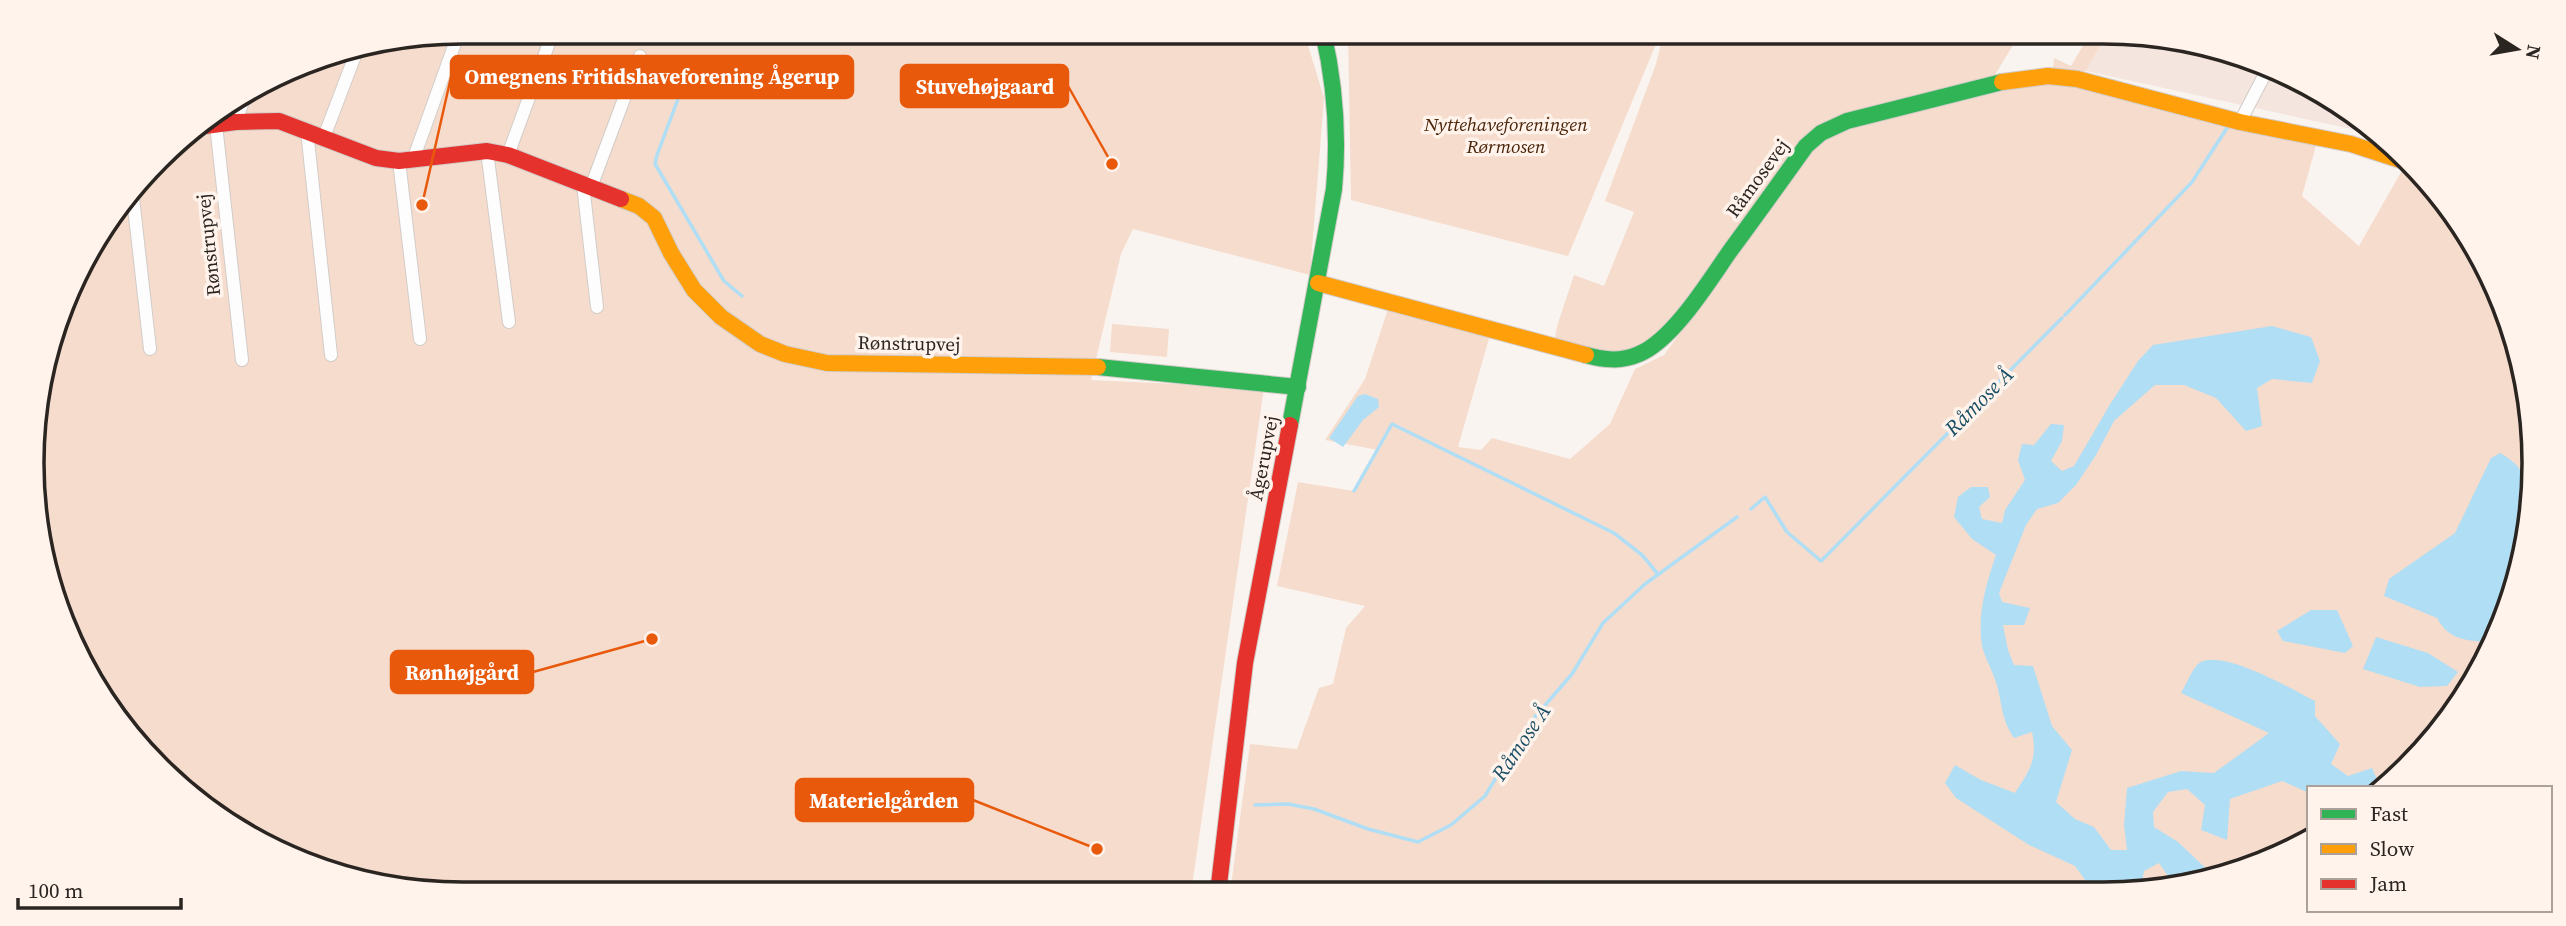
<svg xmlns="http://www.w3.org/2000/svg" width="2566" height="926" viewBox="0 0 2566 926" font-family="'Source Serif 4',serif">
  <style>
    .built { fill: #f4e6df }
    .green { fill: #f6dccd }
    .water { fill: #b0def5 }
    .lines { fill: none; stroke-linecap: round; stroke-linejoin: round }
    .stream { stroke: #b0def5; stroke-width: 3.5 }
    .street-casing { stroke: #d2ccc8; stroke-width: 14 }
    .fast-casing { stroke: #d2ccc8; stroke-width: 18 }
    .slow-casing { stroke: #d2ccc8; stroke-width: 18 }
    .jam-casing { stroke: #d2ccc8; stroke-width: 18 }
    .street { stroke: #fefdfd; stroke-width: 12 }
    .fast { stroke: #30b455; stroke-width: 16 }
    .slow { stroke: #ff9f0a; stroke-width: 16 }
    .jam { stroke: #e5322d; stroke-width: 16 }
    .labels { text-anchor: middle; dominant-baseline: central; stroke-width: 7; stroke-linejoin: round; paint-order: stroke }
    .park-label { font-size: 19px; font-style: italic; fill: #492409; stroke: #fff3eb }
    .street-label { font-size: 19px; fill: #2b2522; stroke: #fff3eb }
    .water-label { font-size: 21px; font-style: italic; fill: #184e65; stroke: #fff3eb }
    .rim { fill: none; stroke: #2b2522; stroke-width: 3.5 }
    .leader { fill: none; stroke: #e8590c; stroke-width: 2.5 }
    .callout-dot { fill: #e8590c; stroke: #fff3eb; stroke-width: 2.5 }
    .callout { fill: #e8590c; stroke: #e8590c; stroke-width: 2.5 }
    .callout-label { font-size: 21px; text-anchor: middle; font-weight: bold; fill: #fff }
  </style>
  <rect width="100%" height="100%" fill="#faf4f0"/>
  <path class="built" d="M 2108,32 L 2214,46 L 2365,120 L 2378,135 L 2086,71 Z"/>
  <g class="green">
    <path d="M 463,32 L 1304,32 L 1324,98 L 1310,275 L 1133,229 L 1121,254 L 1091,380 L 1264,388 L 1191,893 L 463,894 L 352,880 L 223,822 L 104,703 L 46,574 L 35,407 L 76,272 L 178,139 L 298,64 Z"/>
    <path d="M 1348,32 L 1661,32 L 1568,256 L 1351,200 Z"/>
    <path d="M 1664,32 L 2021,32 L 1993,78 L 1817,129 L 1655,338 C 1620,362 1592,351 1555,339 L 1557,326 L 1574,275 L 1604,286 L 1634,212 L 1605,201 L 1656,64 Z"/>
    <path d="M 2091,32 L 2108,32 L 2086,71 L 2068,73 L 2053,69 L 2054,58 L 2071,66 Z"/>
    <path d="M 2046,81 L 2077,84 L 2317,142 L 2302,196 L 2359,246 L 2405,165 L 2476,247 L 2531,406 L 2520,574 L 2476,679 L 2387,788 L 2309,788 L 2309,840 L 2293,850 L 2160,891 L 1550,892 L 1551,878 L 1546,892 L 1230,893 L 1250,744 L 1297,749 L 1319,688 L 1333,684 L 1346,628 L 1365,606 L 1277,586 L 1298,482 L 1354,491 L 1378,450 L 1325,440 L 1365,379 L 1388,309 L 1490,335 L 1458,447 L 1481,450 L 1492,438 L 1570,459 L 1610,424 L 1635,369 L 1664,355 L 1815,147 L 1826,139 L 1852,127 Z"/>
    <path d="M 1112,324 L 1169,329 L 1167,357 L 1110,352 Z"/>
  </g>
  <g class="water">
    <path d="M 2272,326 L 2311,337 L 2320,361 L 2312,383 L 2272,379 L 2257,388 L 2262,426 L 2246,431 L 2216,398 L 2184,385 L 2155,385 L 2114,421 L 2096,455 L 2076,485 L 2058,503 L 2037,509 L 2026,525 L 1999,593 L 2002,602 L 2030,608 L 2024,625 L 2003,625 L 2008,650 L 2014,665 L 2033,666 L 2052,726 L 2072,750 L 2056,802 L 2075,819 L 2094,827 L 2111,850 L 2127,850 L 2124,825 L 2127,788 L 2181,771 L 2214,773 L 2269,733 L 2181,693 C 2186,685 2191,671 2198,664 C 2219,646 2293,690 2315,701 L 2315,716 L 2340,744 L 2331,764 L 2348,776 L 2372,768 L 2381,788 L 2309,788 L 2309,793 L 2282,781 L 2230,799 L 2227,840 L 2201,830 L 2205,805 L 2187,789 L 2168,792 L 2153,812 L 2154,827 L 2178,842 L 2213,875 L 2175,886 L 2159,863 L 2144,871 L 2142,883 L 2149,891 L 2093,891 L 2075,866 L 2029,845 L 1956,798 L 1945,783 L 1955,765 L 1981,780 L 2015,793 C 2029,771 2038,760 2032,732 L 2014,738 C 2000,717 2003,705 1996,682 C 1992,670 1985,658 1982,646 C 1977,615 1986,584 1996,555 L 1972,539 L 1954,517 L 1958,497 L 1971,487 L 1988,487 L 1990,497 L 1979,507 L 1982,519 L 2002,523 L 2005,510 L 2025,480 L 2018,460 L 2022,444 L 2034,445 L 2051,424 L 2064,425 L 2062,441 L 2051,461 L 2062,471 L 2074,466 L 2109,406 L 2138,361 L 2153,345 Z"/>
    <path d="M 1365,394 L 1378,399 L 1379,407 L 1363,420 L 1343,447 L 1329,438 L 1358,396 Z"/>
    <path d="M 2500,453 C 2527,469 2525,476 2518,505 L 2524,512 L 2520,574 L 2492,642 C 2468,641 2449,641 2437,618 L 2384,596 L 2389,579 L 2455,533 L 2491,458 Z"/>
    <path d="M 2311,610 L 2337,610 L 2353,646 L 2345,653 L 2283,641 L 2277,631 Z"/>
    <path d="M 2376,637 L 2428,653 L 2458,672 L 2447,686 L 2420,687 L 2363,669 Z"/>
  </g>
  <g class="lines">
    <g class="stream">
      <path d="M 684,83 L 657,155 L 655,164 L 724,281 L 742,296"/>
      <path d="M 2065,315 L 2192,182 L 2227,128"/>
      <path d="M 1354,491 L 1392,424 L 1614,533 L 1642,555 L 1658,574"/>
      <path d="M 1751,509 L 1765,497 L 1787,532 L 1821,561 L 2062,318"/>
      <path d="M 1255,805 L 1288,804 L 1314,809 L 1368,829 L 1418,842 L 1451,825 L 1485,796 L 1528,725 L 1572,674 L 1603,623 L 1645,584 L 1737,517"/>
    </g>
    <g class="street-casing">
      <g id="street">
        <path d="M 236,122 L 244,98"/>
        <path d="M 2240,122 L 2266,72"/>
        <path d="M 216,125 L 242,360"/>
        <path d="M 307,131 L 331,355"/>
        <path d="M 324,137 L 356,53"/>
        <path d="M 487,151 L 509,322"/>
        <path d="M 508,155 L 553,32"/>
        <path d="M 413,160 L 459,32"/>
        <path d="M 399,161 L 420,339"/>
        <path d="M 583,185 L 597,307"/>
        <path d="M 591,187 L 640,56"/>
        <path d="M 133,198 L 150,349"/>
      </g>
    </g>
    <g class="fast-casing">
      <g id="fast">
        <path d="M 1586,355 C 1604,360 1621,362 1639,354 C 1673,340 1709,281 1730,251 C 1756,216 1781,181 1806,146 L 1821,133 L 1847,121 L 2002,82"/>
        <path d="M 1098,367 L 1298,387"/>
        <path d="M 1290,425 L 1334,189 C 1339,135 1335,84 1323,32"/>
      </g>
    </g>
    <g class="slow-casing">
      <g id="slow">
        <path d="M 2002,82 L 2048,76 L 2077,79 L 2240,122 L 2351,144 L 2400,160"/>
        <path d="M 621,199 L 639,206 L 654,218 L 671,253 L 694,290 L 721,317 L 760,344 L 785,354 L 827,363 L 1098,367"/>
        <path d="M 1318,283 L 1586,355"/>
      </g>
    </g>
    <g class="jam-casing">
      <g id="jam">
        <path d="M 197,127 L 236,122 L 279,121 L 376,158 L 399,161 L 487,151 L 508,155 L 621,199"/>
        <path d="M 1218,893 L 1245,663 L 1290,425"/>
      </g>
    </g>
    <use href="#street" class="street"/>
    <use href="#fast" class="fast"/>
    <use href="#slow" class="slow"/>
    <use href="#jam" class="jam"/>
  </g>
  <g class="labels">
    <g class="park-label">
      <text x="1506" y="124">Nyttehaveforeningen<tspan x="1506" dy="22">Rørmosen</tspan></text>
    </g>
    <g class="street-label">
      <text transform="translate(1757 178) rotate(-54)">Råmosevej</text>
      <text transform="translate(208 245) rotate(-96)">Rønstrupvej</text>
      <text transform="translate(909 343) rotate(1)">Rønstrupvej</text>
      <text transform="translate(1263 458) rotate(-79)">Ågerupvej</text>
    </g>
    <g class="water-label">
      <text transform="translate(1979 401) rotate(-45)">Råmose Å</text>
      <text transform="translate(1521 742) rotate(-56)">Råmose Å</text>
    </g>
  </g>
  <path d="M0 0H2566V926H0ZM463 44H2103A419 419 0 0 1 2522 463V463A419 419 0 0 1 2103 882H463A419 419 0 0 1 44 463V463A419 419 0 0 1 463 44Z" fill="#fff3eb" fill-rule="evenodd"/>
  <path class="rim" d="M463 44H2103A419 419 0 0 1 2522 463V463A419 419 0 0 1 2103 882H463A419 419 0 0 1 44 463V463A419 419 0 0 1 463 44Z"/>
  <path class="leader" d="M422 205L451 77M1112 164L1068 86M652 639L533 672M1097 849L973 800"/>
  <g class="callout-dot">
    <circle cx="422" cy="205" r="7"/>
    <circle cx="1112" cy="164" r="7"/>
    <circle cx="652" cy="639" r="7"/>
    <circle cx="1097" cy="849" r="7"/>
  </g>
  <g class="callout">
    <rect x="451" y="56" width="402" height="42" rx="7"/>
    <rect x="901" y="65" width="167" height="42" rx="7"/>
    <rect x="391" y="651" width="142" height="42" rx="7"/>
    <rect x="796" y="779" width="177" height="42" rx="7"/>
  </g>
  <g class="callout-label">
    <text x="652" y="84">Omegnens Fritidshaveforening Ågerup</text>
    <text x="985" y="94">Stuvehøjgaard</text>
    <text x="462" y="680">Rønhøjgård</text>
    <text x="884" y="808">Materielgården</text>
  </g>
  <rect x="2307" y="786" width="245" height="126" fill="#fff3eb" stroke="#aaa19b" stroke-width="2"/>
  <rect x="2321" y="809" width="35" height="10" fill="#30b455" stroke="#aaa19b" stroke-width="2"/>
  <text x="2370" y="821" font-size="21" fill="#2b2522">Fast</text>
  <rect x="2321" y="844" width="35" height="10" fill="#ff9f0a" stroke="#aaa19b" stroke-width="2"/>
  <text x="2370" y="856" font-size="21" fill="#2b2522">Slow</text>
  <rect x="2321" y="879" width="35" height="10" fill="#e5322d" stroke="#aaa19b" stroke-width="2"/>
  <text x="2370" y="891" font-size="21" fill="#2b2522">Jam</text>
  <g transform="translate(2517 49) rotate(101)" stroke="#fff3eb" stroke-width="5" paint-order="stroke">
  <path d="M0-5L12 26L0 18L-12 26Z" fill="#2b2522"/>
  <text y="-10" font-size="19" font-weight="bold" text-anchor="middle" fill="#2b2522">N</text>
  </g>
  <path d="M18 898v10h163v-10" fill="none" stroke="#2b2522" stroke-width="3.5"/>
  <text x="28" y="898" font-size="21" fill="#2b2522" stroke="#fff3eb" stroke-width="5" paint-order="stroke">100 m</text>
</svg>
